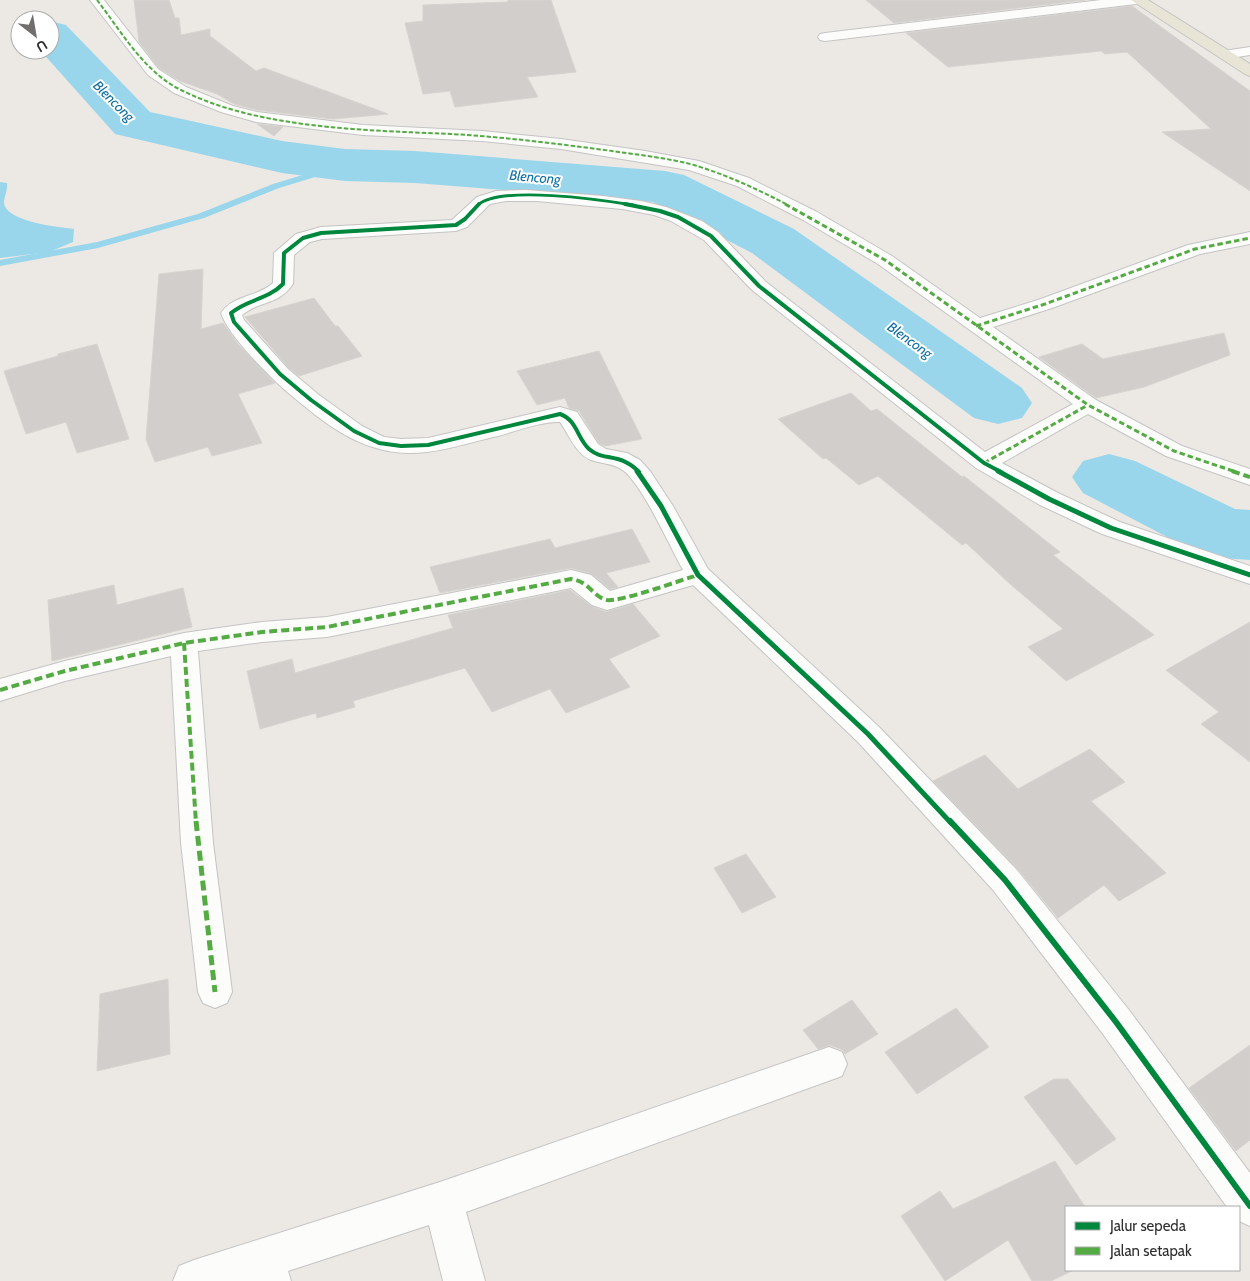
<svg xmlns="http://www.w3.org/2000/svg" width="1250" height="1281" viewBox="0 0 1250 1281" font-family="Cabin,sans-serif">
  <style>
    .water { fill: #99d6ec }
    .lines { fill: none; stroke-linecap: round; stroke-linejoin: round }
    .stream { fill: #99d6ec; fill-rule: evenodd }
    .river { fill: #99d6ec; fill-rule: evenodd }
    .building { fill: #d1cecb; stroke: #d7d4d0 }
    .service-casing { stroke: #c5c4c5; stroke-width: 2 }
    .minor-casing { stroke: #c5c4c5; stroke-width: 2 }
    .primary-casing { stroke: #c6c5c4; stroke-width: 2 }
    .service { fill: #fcfcfb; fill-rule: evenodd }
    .minor { fill: #fcfcfb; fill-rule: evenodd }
    .primary { fill: #e8e4d6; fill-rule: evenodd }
    .quiet-far3 { stroke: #54ab44; stroke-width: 2; stroke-dasharray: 4.5 2; stroke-linecap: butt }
    .quiet-far2 { stroke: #54ab44; stroke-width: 3; stroke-dasharray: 5.5 3; stroke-linecap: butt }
    .quiet-far1 { stroke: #54ab44; stroke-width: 4; stroke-dasharray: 8 4; stroke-linecap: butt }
    .quiet { stroke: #54ab44; stroke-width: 5; stroke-dasharray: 10 5; stroke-linecap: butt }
    .cycleway-far3-casing { stroke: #fff; stroke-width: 5 }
    .cycleway-far2-casing { stroke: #fff; stroke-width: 6 }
    .cycleway-far1-casing { stroke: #fff; stroke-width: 8 }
    .cycleway-casing { stroke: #fff; stroke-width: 9 }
    .cycleway-far3 { stroke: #00873e; stroke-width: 3 }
    .cycleway-far2 { stroke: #00873e; stroke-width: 4 }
    .cycleway-far1 { stroke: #00873e; stroke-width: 5 }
    .cycleway { stroke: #00873e; stroke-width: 6 }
    .labels { text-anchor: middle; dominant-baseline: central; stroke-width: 4; stroke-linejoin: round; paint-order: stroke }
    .far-water-label { font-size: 14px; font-style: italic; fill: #0d6fa3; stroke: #fff }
  </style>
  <rect width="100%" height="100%" fill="#ece8e4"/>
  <path class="water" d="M 0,182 L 7,183 C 8,190 4,197 4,203 C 6,222 59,227 74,229 L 73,242 L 49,252 L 0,258 Z"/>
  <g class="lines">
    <path class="stream" d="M 345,162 L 349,165 L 348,167 L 279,188 L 204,218 L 98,248 L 0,266 L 0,260 L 97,242 L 198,214 L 273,184 Z"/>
    <g class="river">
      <path d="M 50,21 L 66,25 L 150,112 L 282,141 L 345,149 L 415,151 L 665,171 L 684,175 L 794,229 L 1022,388 L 1032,403 L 1022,418 L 998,424 L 974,418 L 752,253 L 653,202 L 415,183 L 345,181 L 282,173 L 115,134 L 40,50 L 50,50 Z"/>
      <path d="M 1109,454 L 1135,461 L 1235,509 L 1250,510 L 1250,560 L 1221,558 L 1194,551 L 1083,493 L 1072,477 L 1083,461 Z"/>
    </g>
  </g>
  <g class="building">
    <path d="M 134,0 L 169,0 L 175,18 L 179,18 L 181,35 L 210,29 L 210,36 L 256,71 L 264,68 L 388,114 L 333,119 L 257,110 L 234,104 L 217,94 L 180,81 L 159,68 L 139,42 Z"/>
    <path d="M 508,0 L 551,0 L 576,72 L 527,77 L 538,97 L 455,107 L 450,91 L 423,94 L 405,23 L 423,21 L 423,5 L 508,2 Z"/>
    <path d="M 866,0 L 1085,0 L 894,23 Z"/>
    <path d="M 1132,6 L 1250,91 L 1250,191 L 1162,132 L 1211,129 L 1127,52 L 1105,54 L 1101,51 L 948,67 L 906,33 Z"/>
    <path d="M 257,124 L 283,127 L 274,136 Z"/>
    <path d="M 203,269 L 201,329 L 223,323 L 238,344 L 275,383 L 238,394 L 262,443 L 212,456 L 208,447 L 155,462 L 146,439 L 159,274 Z"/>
    <path d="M 314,298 L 335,326 L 338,326 L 362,356 L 299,376 L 289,368 L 245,317 Z"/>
    <path d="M 1224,333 L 1230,355 L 1144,387 L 1096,398 L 1039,357 L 1082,344 L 1103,359 Z"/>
    <path d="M 97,344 L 129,439 L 77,453 L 66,422 L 26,434 L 4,371 L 58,356 L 58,354 Z"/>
    <path d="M 599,351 L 642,439 L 605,446 L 599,443 L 579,411 L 569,408 L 565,398 L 537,405 L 517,371 Z"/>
    <path d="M 851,393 L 871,411 L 877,409 L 962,477 L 964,476 L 1060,552 L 1053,555 L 1154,635 L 1066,681 L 1028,647 L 1063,629 L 1009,583 L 966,543 L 962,545 L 878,476 L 859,485 L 826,458 L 823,459 L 778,419 Z"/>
    <path d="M 632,529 L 650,562 L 606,573 L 618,587 L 610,589 L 592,574 L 571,568 L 440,593 L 430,567 L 550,539 L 555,548 Z"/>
    <path d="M 114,585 L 117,605 L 183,588 L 192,627 L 52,661 L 48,600 Z"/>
    <path d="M 570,590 L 591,606 L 606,612 L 633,604 L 660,636 L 609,659 L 630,687 L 566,713 L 550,689 L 492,712 L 465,668 L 353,701 L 355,707 L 317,718 L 316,713 L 260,729 L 247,671 L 292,659 L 295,673 L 453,628 L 448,615 Z"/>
    <path d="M 1250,622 L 1250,762 L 1201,724 L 1219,712 L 1166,670 Z"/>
    <path d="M 1090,749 L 1125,782 L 1091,801 L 1166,873 L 1119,901 L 1104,885 L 1058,918 L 1018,869 L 933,781 L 985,755 L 1018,789 Z"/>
    <path d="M 746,854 L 776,897 L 742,913 L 714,868 Z"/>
    <path d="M 168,979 L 170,1054 L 97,1071 L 100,994 Z"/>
    <path d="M 852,1000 L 878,1034 L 845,1054 L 843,1050 L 830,1045 L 818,1049 L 803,1030 Z"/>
    <path d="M 956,1008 L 989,1047 L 917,1094 L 885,1052 Z"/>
    <path d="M 1250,1045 L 1250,1140 L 1236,1151 L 1189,1088 Z"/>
    <path d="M 1054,1079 L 1068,1079 L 1116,1139 L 1076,1165 L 1024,1097 Z"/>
    <path d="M 1055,1161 L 1085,1207 L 1066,1207 L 1066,1270 L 1074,1270 L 1051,1281 L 1032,1281 L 1008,1240 L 945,1281 L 901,1216 L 940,1191 L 953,1209 Z"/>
  </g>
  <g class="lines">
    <g class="service-casing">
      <path id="service" d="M 1250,47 L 1250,55 L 1224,59 L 1217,55 L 1224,51 Z"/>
    </g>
    <g class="minor-casing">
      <g id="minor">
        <path d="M 90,0 L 104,0 L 158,69 L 186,87 L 233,106 L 257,112 L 363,125 L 482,131 L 561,139 L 645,151 L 699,161 L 749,178 L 817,212 L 892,256 L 980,318 L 1038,300 L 1188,245 L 1250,232 L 1250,244 L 1200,254 L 1052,308 L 993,327 L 1096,400 L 1182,446 L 1250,469 L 1250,485 L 1166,456 L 1088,414 L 1002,463 L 1058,493 L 1120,522 L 1250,566 L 1250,584 L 1102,534 L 1040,505 L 976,468 L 752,290 L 704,240 L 671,221 L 654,215 L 622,209 L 537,201 L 506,201 L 490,204 L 467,227 L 456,231 L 322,239 L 310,242 L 294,255 L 293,284 C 278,306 260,300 242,315 L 244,320 L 288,369 L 319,395 L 362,426 L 384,437 L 401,439 L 428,438 L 560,407 L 577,412 L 598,444 L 606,449 L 627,453 L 640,460 L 650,471 L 673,506 L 708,569 L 878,726 L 1017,870 L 1129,1010 L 1250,1173 L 1250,1226 L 1239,1221 L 1239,1207 L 1227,1207 L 1103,1034 L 993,890 L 858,742 L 693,585 L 607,610 L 592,605 L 571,588 L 327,637 L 262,642 L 198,651 L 213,843 L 232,992 L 227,1003 L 215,1008 L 203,1003 L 198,992 L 181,843 L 171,656 L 65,681 L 0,701 L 0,679 L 65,661 L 184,633 L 262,622 L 327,617 L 571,570 L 591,575 L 610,591 L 683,570 C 669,545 644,488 624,471 C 614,463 602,464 591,460 C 576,454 569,435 560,422 C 543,421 516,431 498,436 C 475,441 451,449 427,452 C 367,459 329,427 286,391 C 268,375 228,335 221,313 C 233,295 258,297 273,283 L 274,253 L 296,234 L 321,227 L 452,220 L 477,197 L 496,191 L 526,190 L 603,196 L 641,201 L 666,207 L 702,221 L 718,232 L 766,282 L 985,452 L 1073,404 L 878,264 L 803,220 L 737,186 L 689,170 L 561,149 L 482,141 L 363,135 L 256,122 L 221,112 L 174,93 L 148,75 Z"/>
        <path d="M 1101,0 L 1143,0 L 1136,4 L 825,41 L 820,40 L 818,37 L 820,34 L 825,33 Z"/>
        <path d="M 829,1047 L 842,1052 L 847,1064 L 842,1076 L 466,1212 L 485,1281 L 443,1281 L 429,1225 L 288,1271 L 291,1281 L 173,1281 L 179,1266 L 194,1260 L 443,1181 Z"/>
      </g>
    </g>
    <g class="primary-casing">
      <path id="primary" d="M 1131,0 L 1148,0 L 1250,64 L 1250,76 L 1245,74 Z"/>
    </g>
    <use href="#service" class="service"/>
    <use href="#minor" class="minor"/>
    <use href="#primary" class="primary"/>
    <path class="quiet-far3" d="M 97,0 C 121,31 144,72 181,90 C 259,129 364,130 451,134 C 505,137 559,144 612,151 C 639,155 668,158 694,165 C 727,175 757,189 788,205"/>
    <g class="quiet-far2">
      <path d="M 785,204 L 885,260 L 1088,405 L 1174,451 L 1236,472"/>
      <path d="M 976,326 L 1045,304 L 1195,249 L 1250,238"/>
      <path d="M 984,463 L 1088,405"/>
    </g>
    <g class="quiet-far1">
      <path d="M 1232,471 L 1250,477"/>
      <path d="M 184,643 L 196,823"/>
      <path d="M 0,690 L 65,671 L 184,643 L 262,632 L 327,627 L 571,579 C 589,581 593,597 607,600 C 621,602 681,580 698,575 L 696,572"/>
    </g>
    <path class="quiet" d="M 196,821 L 215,992"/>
    <g class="cycleway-far3-casing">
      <path id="cycleway-far3" d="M 478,205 C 500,185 602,200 633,205"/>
    </g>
    <g class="cycleway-far2-casing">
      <g id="cycleway-far2">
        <path d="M 479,204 L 465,219 L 456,225 L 321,233 L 303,238 L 284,253 L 283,284 C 267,300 248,299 231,313 L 234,322 L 280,374 L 311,400 L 354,431 L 379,443 L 401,446 L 428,445 L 560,414 C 577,420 577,438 589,449 C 604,462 620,452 639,472"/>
        <path d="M 625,204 L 660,211 L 678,217 L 711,236 L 759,286 L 984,463 L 1001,472"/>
      </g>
    </g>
    <g class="cycleway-far1-casing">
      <g id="cycleway-far1">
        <path d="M 637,471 L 661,506 L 698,575 L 868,734 L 951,823"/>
        <path d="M 998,471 L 1049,499 L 1111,528 L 1250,575"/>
      </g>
    </g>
    <g class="cycleway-casing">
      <path id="cycleway" d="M 950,821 L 1005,880 L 1116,1022 L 1250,1206"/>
    </g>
    <use href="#cycleway-far3" class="cycleway-far3"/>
    <use href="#cycleway-far2" class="cycleway-far2"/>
    <use href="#cycleway-far1" class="cycleway-far1"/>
    <use href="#cycleway" class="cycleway"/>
  </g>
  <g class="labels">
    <g class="far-water-label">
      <text transform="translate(114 101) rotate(45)">Blencong</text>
      <text transform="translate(535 177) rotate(5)">Blencong</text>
      <text transform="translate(910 340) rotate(36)">Blencong</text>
    </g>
  </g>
  <rect x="1065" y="1206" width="175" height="65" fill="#ffffff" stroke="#ababab"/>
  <rect x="1075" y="1222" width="25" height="8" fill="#00873e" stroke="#ababab"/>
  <text x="1110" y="1231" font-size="15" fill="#2e2e2e">Jalur sepeda</text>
  <rect x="1075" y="1247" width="25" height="8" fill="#54ab44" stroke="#ababab"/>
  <text x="1110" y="1256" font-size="15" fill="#2e2e2e">Jalan setapak</text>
  <g transform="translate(35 35) rotate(149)"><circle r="24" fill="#ffffff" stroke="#ababab"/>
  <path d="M0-4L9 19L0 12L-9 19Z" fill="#706f6e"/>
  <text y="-8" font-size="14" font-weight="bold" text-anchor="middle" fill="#2e2e2e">U</text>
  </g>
</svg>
